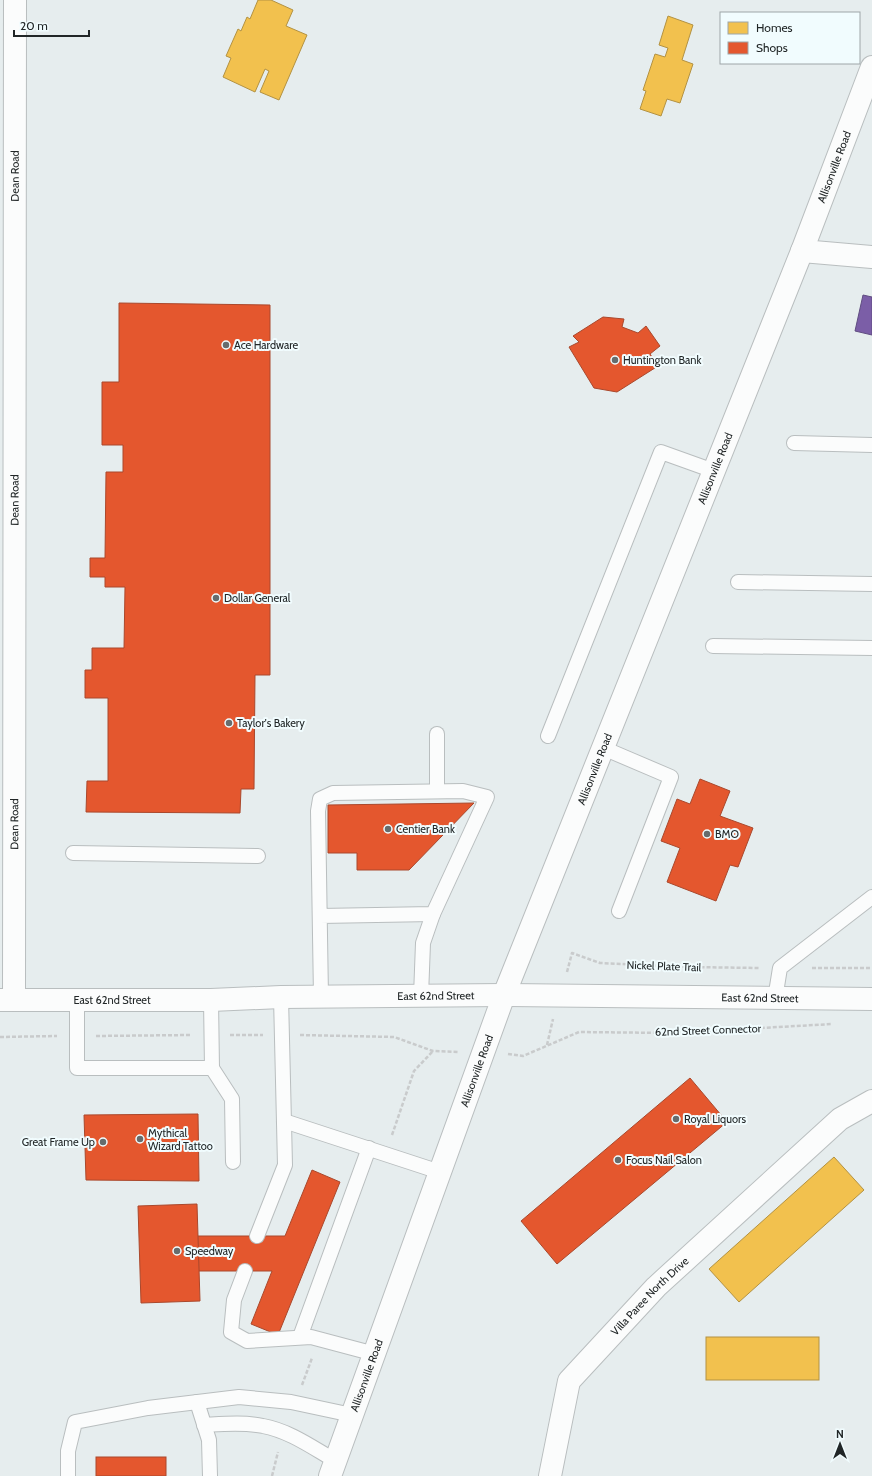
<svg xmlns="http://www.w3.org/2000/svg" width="872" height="1476" viewBox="0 0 872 1476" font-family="Cabin,sans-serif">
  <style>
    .homes { fill: #f2c14e; stroke: #b39242 }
    .shops { fill: #e4572e; stroke: #aa482c }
    .offices { fill: #7b5ea7; stroke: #604d81 }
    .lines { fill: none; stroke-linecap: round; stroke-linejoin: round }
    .lane-casing { stroke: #b9bebf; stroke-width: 16 }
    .street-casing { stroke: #b9bebf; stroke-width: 24 }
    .secondary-casing { stroke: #b9bebf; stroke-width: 24 }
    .path { stroke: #c9cbcc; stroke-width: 2.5; stroke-dasharray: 4 2; stroke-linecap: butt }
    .lane { stroke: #fbfcfc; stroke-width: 14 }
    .street { stroke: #fbfcfc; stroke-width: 22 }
    .secondary { stroke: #fbfcfc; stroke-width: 22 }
    .poi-dot { fill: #666c6d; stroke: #f1fcfe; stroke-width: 1.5 }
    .labels { text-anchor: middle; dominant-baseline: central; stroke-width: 4; stroke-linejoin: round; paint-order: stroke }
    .street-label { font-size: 11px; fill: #212627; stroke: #f1fcfe }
    .poi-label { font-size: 11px; fill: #212627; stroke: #f1fcfe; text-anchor: start }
  </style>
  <rect width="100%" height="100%" fill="#e6edee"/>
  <g class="homes">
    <path d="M 258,0 L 271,0 L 293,10 L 286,26 L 307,35 L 279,100 L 260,92 L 269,71 L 265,69 L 255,92 L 223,77 L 231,58 L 226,56 L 238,29 L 241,31 L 247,17 L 250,19 Z"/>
    <path d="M 668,16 L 693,25 L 682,60 L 693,64 L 680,103 L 667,99 L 661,116 L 640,109 L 646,91 L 643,90 L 655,54 L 665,57 L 668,48 L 659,45 Z"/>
    <path d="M 834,1157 L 864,1190 L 739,1302 L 709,1269 Z"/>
    <rect x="706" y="1337" width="113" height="43"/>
  </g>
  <g class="shops">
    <path d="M 119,303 L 270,305 L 270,675 L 255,675 L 254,789 L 241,789 L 240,813 L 86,812 L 87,781 L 108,781 L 108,698 L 85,698 L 85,670 L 92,670 L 92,648 L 124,648 L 125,587 L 105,587 L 105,577 L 90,577 L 90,558 L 105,558 L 106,472 L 123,472 L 123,445 L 102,445 L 102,382 L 119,382 Z"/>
    <path d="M 603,317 L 624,319 L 622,327 L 638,333 L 646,326 L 660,346 L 650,354 L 658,366 L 617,392 L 594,388 L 569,347 L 579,342 L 573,336 Z"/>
    <path d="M 700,779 L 730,791 L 720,816 L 753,828 L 738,867 L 730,865 L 716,901 L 667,882 L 680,848 L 661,841 L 677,799 L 690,804 Z"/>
    <path d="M 474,803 L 409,870 L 357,870 L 357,853 L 328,853 L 328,805 Z"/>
    <path d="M 690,1078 L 727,1122 L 557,1264 L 521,1221 Z"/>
    <path d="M 198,1114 L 199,1181 L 86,1180 L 84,1115 Z"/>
    <path d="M 312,1170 L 340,1182 L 278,1335 L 251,1324 L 272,1271 L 197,1271 L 196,1236 L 285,1236 Z"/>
    <path d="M 197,1204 L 200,1301 L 141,1303 L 138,1206 Z"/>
    <rect x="96" y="1457" width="70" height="19"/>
  </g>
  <path class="offices" d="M 863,295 L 872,297 L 872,335 L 855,331 Z"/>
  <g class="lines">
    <g class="lane-casing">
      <g id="lane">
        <path d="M 794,443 L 872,445"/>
        <path d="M 738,582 L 872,584"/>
        <path d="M 713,646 L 872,648"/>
        <path d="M 437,734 L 437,791"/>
        <path d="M 548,736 L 661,452 L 714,471"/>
        <path d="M 603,748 L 671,777 L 619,911"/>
        <path d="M 73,853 L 258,856"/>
        <path d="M 320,916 L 433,914 L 487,797 L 463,791 L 333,793 L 320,799 L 318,811 L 321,997"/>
        <path d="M 421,996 L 423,943 L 433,914"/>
        <path d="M 77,999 L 77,1068 L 212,1068 L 211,1000"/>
        <path d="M 775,999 L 780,968 L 872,897"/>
        <path d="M 212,1068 L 232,1099 L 233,1162"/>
        <path d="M 284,1121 L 440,1172"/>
        <path d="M 257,1236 L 285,1165 L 281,997"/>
        <path d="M 245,1271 L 234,1300 L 231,1332 L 247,1341 L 311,1337 L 375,1354"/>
        <path d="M 300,1337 L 369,1148"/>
        <path d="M 197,1402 L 209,1440 L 210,1476"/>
        <path d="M 204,1425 C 223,1424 244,1422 263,1426 C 290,1431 313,1448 336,1461"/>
        <path d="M 68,1476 L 68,1451 L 75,1422 L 148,1408 L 239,1397 L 291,1402 L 352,1415"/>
      </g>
    </g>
    <g class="street-casing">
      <g id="street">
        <path d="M 802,251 L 872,257"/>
        <path id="s1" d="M 550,1476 L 569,1381 L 656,1287 L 840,1119 L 872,1101"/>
      </g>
    </g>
    <g class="secondary-casing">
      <g id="secondary">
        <path id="s2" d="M 0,1000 L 211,1000 L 281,997 L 504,995 L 872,999"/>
        <path id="s3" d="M 14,1000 L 15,0"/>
        <path id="s4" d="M 330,1476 L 504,995 L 802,251 L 872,67"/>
      </g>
    </g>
    <g class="path">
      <path d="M 812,968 L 872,968"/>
      <path d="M 567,972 L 572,953 L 600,963 L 690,967 L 760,968"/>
      <path d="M 230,1035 L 263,1035"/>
      <path d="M 300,1035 L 394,1037 L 433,1051 L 459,1052"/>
      <path d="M 96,1036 L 191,1035"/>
      <path d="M 0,1037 L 57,1036"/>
      <path d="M 547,1045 L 553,1019"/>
      <path d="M 508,1054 L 523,1056 L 579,1032 L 671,1033 L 832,1024"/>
      <path d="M 392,1135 L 414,1071 L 433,1051"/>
      <path d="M 302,1385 L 312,1358"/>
      <path d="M 272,1476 L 278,1452"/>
    </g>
    <use href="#lane" class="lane"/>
    <use href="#street" class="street"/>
    <use href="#secondary" class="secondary"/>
  </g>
  <g class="poi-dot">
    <circle cx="226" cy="345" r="4"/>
    <circle cx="615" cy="360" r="4"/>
    <circle cx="216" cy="598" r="4"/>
    <circle cx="229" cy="723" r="4"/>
    <circle cx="388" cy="829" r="4"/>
    <circle cx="707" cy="834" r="4"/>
    <circle cx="676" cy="1119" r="4"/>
    <circle cx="140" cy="1139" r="4"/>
    <circle cx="103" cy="1142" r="4"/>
    <circle cx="618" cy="1160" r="4"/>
    <circle cx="177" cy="1251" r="4"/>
  </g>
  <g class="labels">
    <g class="street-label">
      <text stroke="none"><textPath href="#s4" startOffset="1403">Allisonville Road</textPath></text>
      <text stroke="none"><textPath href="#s3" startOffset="824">Dean Road</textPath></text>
      <text stroke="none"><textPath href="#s4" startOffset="1079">Allisonville Road</textPath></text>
      <text stroke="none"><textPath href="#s3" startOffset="500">Dean Road</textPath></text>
      <text stroke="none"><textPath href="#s4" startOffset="755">Allisonville Road</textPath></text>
      <text stroke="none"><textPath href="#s3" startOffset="176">Dean Road</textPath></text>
      <text transform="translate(664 966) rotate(2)">Nickel Plate Trail</text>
      <text stroke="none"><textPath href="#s2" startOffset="436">East 62nd Street</textPath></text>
      <text stroke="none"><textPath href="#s2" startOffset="760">East 62nd Street</textPath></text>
      <text stroke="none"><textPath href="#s2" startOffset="112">East 62nd Street</textPath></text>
      <text transform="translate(708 1030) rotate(-2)">62nd Street Connector</text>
      <text stroke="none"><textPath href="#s4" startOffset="431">Allisonville Road</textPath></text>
      <text stroke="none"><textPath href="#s1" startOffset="214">Villa Paree North Drive</textPath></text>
      <text stroke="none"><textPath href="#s4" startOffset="107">Allisonville Road</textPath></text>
    </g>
    <g class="poi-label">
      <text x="234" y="345">Ace Hardware</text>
      <text x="623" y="360">Huntington Bank</text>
      <text x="224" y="598">Dollar General</text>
      <text x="237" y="723">Taylor's Bakery</text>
      <text x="396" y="829">Centier Bank</text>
      <text x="715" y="834">BMO</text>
      <text x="684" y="1119">Royal Liquors</text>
      <text x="148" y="1133">Mythical<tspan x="148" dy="13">Wizard Tattoo</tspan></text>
      <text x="95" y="1142" text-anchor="end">Great Frame Up</text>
      <text x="626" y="1160">Focus Nail Salon</text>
      <text x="185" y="1251">Speedway</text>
    </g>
  </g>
  <rect x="720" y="12" width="140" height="52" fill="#f1fcfe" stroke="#9ea6a8"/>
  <rect x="728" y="22" width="20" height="12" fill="#f2c14e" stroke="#9ea6a8"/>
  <text x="756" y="32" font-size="12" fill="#212627">Homes</text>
  <rect x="728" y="42" width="20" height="12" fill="#e4572e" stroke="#9ea6a8"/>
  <text x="756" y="52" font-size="12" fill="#212627">Shops</text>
  <g transform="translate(840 1444)" stroke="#f1fcfe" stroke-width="3" paint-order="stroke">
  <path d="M0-3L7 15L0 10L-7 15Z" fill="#212627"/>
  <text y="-6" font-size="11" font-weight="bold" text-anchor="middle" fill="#212627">N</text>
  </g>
  <path d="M14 30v6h75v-6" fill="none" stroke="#212627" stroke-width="2"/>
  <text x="20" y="30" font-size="12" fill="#212627" stroke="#f1fcfe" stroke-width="3" paint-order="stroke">20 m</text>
</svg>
